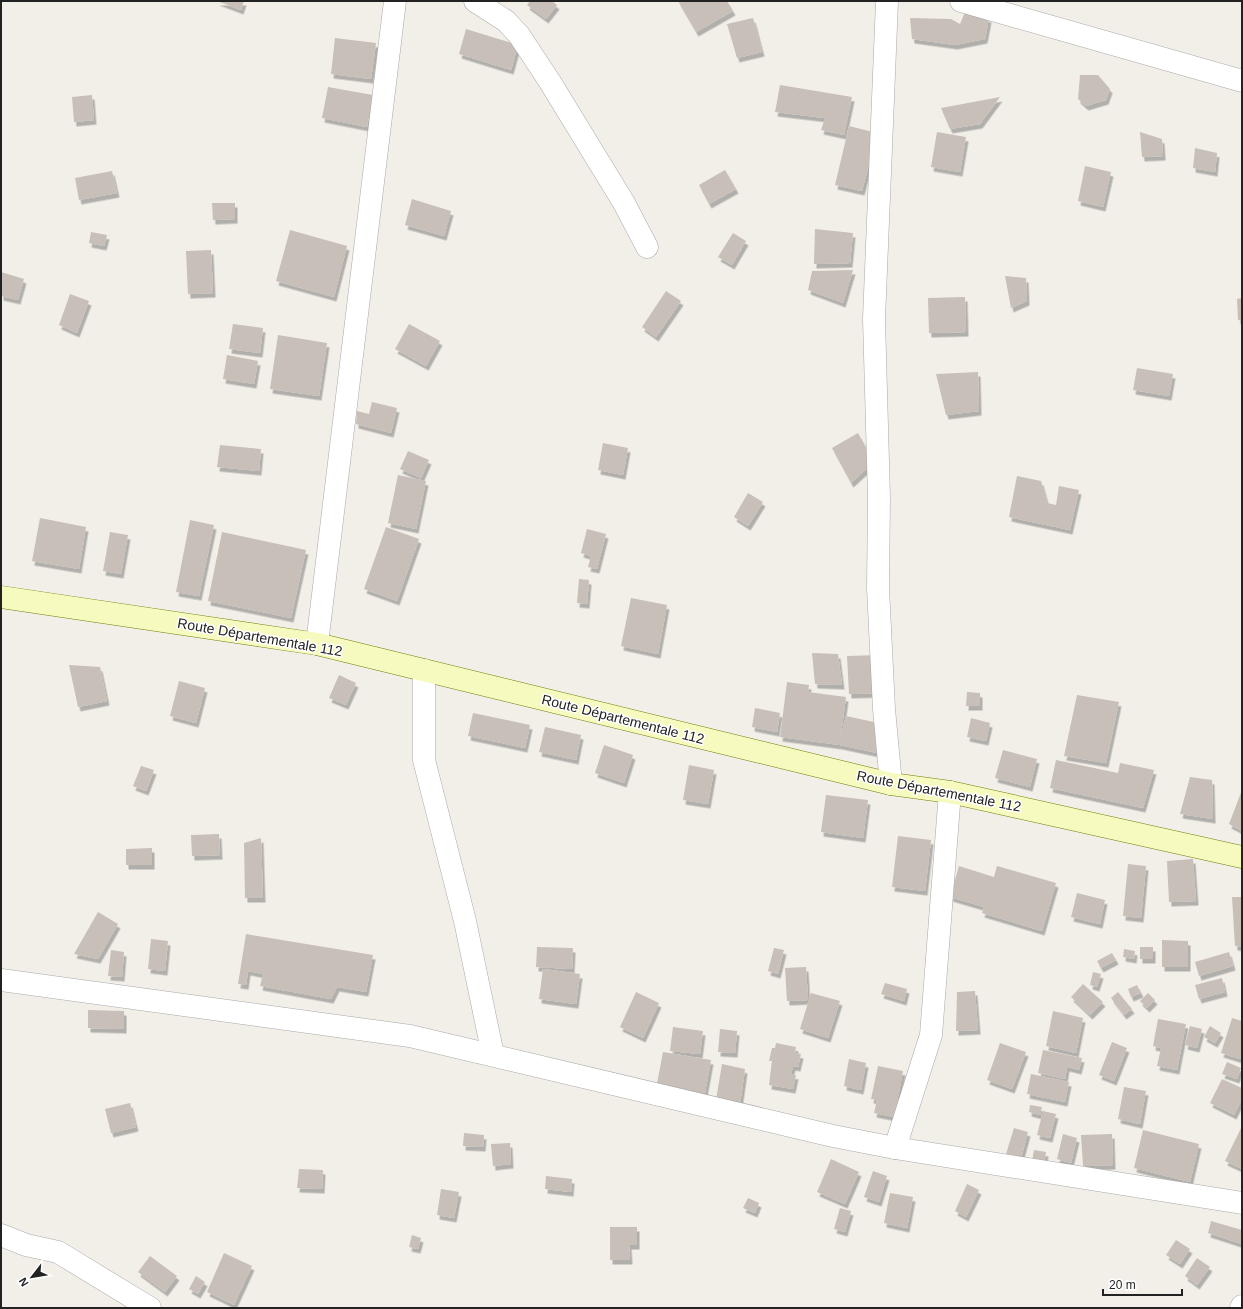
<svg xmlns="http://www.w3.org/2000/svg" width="1243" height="1309" viewBox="0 0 1243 1309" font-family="Arial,sans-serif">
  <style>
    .building { fill: #c7bfb8; filter: url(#shadow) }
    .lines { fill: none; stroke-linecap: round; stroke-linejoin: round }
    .minor-casing { stroke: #a9a9a9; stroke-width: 23 }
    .secondary-casing { stroke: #707d05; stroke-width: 23 }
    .minor { stroke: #fff; stroke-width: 22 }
    .secondary { stroke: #f7fabf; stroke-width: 22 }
    .labels { text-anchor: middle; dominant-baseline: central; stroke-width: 3; stroke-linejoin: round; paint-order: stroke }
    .street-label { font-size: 14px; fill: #222; stroke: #fff }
  </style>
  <defs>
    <filter id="shadow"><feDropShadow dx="2.5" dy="4.5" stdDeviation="0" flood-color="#0004"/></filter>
  </defs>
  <rect width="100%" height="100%" fill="#f2efe9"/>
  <g class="building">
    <path d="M 217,1 L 244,1 L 241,10 Z"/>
    <path d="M 530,1 L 552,1 L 557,5 L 546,19 L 527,5 Z"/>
    <path d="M 678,1 L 727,1 L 733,11 L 696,32 Z"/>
    <path d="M 965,12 L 989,18 L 985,39 L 955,45 L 912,39 L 910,18 L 951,19 L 960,24 Z"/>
    <path d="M 753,18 L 762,52 L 737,58 L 727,24 Z"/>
    <path d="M 466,29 L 518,45 L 511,70 L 459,54 Z"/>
    <path d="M 335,38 L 376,43 L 371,79 L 331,74 Z"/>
    <path d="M 1080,75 L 1098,75 L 1110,89 L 1106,100 L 1086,106 L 1078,99 Z"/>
    <path d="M 780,85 L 852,97 L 844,135 L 821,130 L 825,118 L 775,112 Z"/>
    <path d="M 328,87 L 373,95 L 367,127 L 322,118 Z"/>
    <path d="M 92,95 L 94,120 L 74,122 L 72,97 Z"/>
    <path d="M 1000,97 L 980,124 L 950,129 L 941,108 Z"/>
    <path d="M 849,126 L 877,133 L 862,191 L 835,185 Z"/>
    <path d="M 937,132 L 966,137 L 960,172 L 931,167 Z"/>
    <path d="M 1140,132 L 1162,139 L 1163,156 L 1142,157 Z"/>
    <path d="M 1195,148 L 1217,153 L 1215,172 L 1193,168 Z"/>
    <path d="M 1085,166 L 1111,172 L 1103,207 L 1078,201 Z"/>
    <path d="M 725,170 L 736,189 L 709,204 L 699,185 Z"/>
    <path d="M 112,171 L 117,193 L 79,200 L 75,178 Z"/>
    <path d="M 412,199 L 451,211 L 444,236 L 405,225 Z"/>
    <path d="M 212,203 L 235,203 L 235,219 L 213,220 Z"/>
    <path d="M 815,229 L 853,233 L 850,263 L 814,264 Z"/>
    <path d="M 290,230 L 347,246 L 334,297 L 276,281 Z"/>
    <path d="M 91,232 L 107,235 L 104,246 L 89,243 Z"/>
    <path d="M 733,233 L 746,241 L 732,265 L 718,257 Z"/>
    <path d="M 211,250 L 213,293 L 188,294 L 186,251 Z"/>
    <path d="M 853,270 L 843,303 L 808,290 L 812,271 Z"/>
    <path d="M 1,272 L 24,279 L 18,300 L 1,296 Z"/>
    <path d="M 1005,276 L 1026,278 L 1027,301 L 1011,308 Z"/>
    <path d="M 666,291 L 681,301 L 656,337 L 642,327 Z"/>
    <path d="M 70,294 L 89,301 L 77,333 L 59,325 Z"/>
    <path d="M 965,297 L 966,332 L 929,333 L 928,298 Z"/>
    <path d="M 1242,298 L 1242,320 L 1238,320 L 1237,299 Z"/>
    <path d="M 233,324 L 263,328 L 260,353 L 229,349 Z"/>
    <path d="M 409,324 L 440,341 L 426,366 L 395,349 Z"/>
    <path d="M 278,335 L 327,343 L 319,396 L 270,389 Z"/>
    <path d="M 227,355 L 258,361 L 254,384 L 223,379 Z"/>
    <path d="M 1137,368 L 1173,374 L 1169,396 L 1133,390 Z"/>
    <path d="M 978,372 L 979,411 L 946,415 L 936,374 Z"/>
    <path d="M 372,402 L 397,408 L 391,433 L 356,424 L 357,411 L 369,414 Z"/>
    <path d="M 858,433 L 874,462 L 851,483 L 832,448 Z"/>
    <path d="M 603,443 L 628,448 L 623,475 L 598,470 Z"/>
    <path d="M 220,445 L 261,449 L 259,471 L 217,467 Z"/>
    <path d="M 408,451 L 429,460 L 421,478 L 400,469 Z"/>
    <path d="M 398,475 L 426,481 L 416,529 L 388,523 Z"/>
    <path d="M 1017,476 L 1041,481 L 1047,503 L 1056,505 L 1059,486 L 1079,490 L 1070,530 L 1009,517 Z"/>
    <path d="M 748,493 L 763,502 L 748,526 L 734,517 Z"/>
    <path d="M 40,518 L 86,527 L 79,569 L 32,561 Z"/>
    <path d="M 190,520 L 214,525 L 199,596 L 176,592 Z"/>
    <path d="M 386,527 L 419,539 L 397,601 L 364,589 Z"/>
    <path d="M 587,529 L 606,534 L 597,569 L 588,567 L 591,556 L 581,553 Z"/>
    <path d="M 110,532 L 128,535 L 121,574 L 103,571 Z"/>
    <path d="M 222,532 L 306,550 L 291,618 L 208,601 Z"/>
    <path d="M 579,579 L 589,580 L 587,604 L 577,603 Z"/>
    <path d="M 631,598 L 667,605 L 658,654 L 621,646 Z"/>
    <path d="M 812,653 L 838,654 L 842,685 L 815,684 Z"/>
    <path d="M 878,655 L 879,693 L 849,694 L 847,656 Z"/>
    <path d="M 69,665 L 100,667 L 107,701 L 78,707 Z"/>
    <path d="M 339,675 L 356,683 L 346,705 L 329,698 Z"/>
    <path d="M 179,681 L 205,688 L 196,723 L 170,716 Z"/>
    <path d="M 787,682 L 809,685 L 808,692 L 846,697 L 840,741 L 846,716 L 883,724 L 877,753 L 840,745 L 780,737 Z"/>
    <path d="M 967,692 L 980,693 L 980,706 L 966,706 Z"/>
    <path d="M 1077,695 L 1119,702 L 1106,763 L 1064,756 Z"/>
    <path d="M 755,708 L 780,713 L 777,732 L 752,727 Z"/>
    <path d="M 473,713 L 530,725 L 525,748 L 468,736 Z"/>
    <path d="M 971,718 L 990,723 L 986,741 L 967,737 Z"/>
    <path d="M 545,727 L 581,735 L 576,760 L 539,752 Z"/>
    <path d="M 604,745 L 633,755 L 624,783 L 595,773 Z"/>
    <path d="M 1003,750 L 1037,759 L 1030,787 L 995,778 Z"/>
    <path d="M 1056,760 L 1118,773 L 1120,763 L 1154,770 L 1143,808 L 1050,788 Z"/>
    <path d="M 689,765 L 714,770 L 708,804 L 683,800 Z"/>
    <path d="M 141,766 L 154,770 L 146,791 L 133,786 Z"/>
    <path d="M 1190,777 L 1212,780 L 1213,819 L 1180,814 Z"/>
    <path d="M 1242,790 L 1242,831 L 1229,824 Z"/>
    <path d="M 826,795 L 868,800 L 863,838 L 821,832 Z"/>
    <path d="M 219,834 L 220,855 L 192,856 L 191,835 Z"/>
    <path d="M 898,836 L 931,840 L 925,891 L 892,887 Z"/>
    <path d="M 261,838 L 263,898 L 245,898 L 244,843 Z"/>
    <path d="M 152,848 L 152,865 L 126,865 L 126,849 Z"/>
    <path d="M 1193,859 L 1196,901 L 1169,902 L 1167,861 Z"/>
    <path d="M 1128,864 L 1146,866 L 1141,918 L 1123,916 Z"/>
    <path d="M 959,866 L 994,877 L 997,866 L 1056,883 L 1042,931 L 982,913 L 984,907 L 950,897 Z"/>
    <path d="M 1077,893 L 1105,900 L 1100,924 L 1071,917 Z"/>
    <path d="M 1232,897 L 1242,897 L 1242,947 L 1235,946 Z"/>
    <path d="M 98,912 L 118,924 L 98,959 L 74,954 Z"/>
    <path d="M 246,934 L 373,955 L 366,992 L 337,987 L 331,999 L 260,986 L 263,974 L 248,971 L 246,985 L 238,984 Z"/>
    <path d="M 151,939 L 168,941 L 165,971 L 148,969 Z"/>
    <path d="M 1162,940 L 1188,941 L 1188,967 L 1162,967 Z"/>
    <path d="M 537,947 L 573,948 L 572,969 L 536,967 Z"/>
    <rect x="1140" y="947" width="13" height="12"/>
    <path d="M 774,948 L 784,950 L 778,974 L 768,971 Z"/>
    <path d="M 1124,949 L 1135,951 L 1134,959 L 1123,957 Z"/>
    <path d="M 111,950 L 124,952 L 122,977 L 108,976 Z"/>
    <path d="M 1229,952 L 1233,966 L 1199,976 L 1195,962 Z"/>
    <path d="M 1112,953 L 1116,960 L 1101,968 L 1097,961 Z"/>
    <path d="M 806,967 L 808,1000 L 787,1001 L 785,968 Z"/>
    <path d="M 543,969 L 580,974 L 576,1004 L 539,999 Z"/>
    <path d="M 1093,972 L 1101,974 L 1097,987 L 1090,985 Z"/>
    <path d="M 1222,978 L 1225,992 L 1199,999 L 1195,985 Z"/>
    <path d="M 885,983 L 907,989 L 904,1001 L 881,994 Z"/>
    <path d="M 1083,984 L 1103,1002 L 1090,1015 L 1071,997 Z"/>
    <path d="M 1137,985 L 1141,993 L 1131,997 L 1128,989 Z"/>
    <path d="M 975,991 L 978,1030 L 956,1031 L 957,992 Z"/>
    <path d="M 636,992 L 659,1003 L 643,1038 L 620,1027 Z"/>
    <path d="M 1118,992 L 1132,1009 L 1124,1015 L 1111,998 Z"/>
    <path d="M 811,993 L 840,1001 L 828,1038 L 800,1029 Z"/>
    <path d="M 1148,993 L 1155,1000 L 1147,1008 L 1140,1001 Z"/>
    <path d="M 88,1010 L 124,1011 L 124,1029 L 88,1028 Z"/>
    <path d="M 1053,1011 L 1083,1018 L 1076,1053 L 1046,1046 Z"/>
    <path d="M 1232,1018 L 1242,1021 L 1242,1053 L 1240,1059 L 1221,1053 Z"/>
    <path d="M 1158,1019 L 1186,1024 L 1177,1070 L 1157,1066 L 1161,1048 L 1153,1046 Z"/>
    <path d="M 1190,1026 L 1202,1029 L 1197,1048 L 1185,1045 Z"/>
    <path d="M 1210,1026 L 1221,1033 L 1215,1043 L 1204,1037 Z"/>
    <path d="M 673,1027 L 703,1031 L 700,1054 L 670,1051 Z"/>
    <path d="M 720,1029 L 737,1031 L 735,1053 L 718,1052 Z"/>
    <path d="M 1112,1042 L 1127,1048 L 1114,1081 L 1099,1075 Z"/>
    <path d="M 776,1043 L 796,1047 L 795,1053 L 801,1054 L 798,1067 L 793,1066 L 791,1074 L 796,1075 L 793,1089 L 769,1085 L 772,1061 L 769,1061 L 772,1048 L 775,1048 Z"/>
    <path d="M 1000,1043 L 1026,1052 L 1012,1089 L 987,1080 Z"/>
    <path d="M 1043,1050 L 1082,1058 L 1079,1070 L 1067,1067 L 1065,1079 L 1038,1073 Z"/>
    <path d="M 663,1052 L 711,1060 L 704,1098 L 656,1089 Z"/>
    <path d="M 849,1059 L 866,1063 L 861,1090 L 844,1086 Z"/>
    <path d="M 1227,1062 L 1241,1068 L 1237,1079 L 1222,1074 Z"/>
    <path d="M 722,1064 L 745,1069 L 740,1104 L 716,1100 Z"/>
    <path d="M 878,1066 L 903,1071 L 894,1117 L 874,1113 L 877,1100 L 871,1099 Z"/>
    <path d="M 1031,1074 L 1069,1082 L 1065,1102 L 1027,1094 Z"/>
    <path d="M 1222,1079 L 1242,1088 L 1242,1099 L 1234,1115 L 1210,1103 Z"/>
    <path d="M 1124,1087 L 1146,1091 L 1140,1124 L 1118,1119 Z"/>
    <path d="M 130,1103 L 136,1127 L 111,1133 L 105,1109 Z"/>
    <path d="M 1030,1105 L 1042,1107 L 1040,1115 L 1029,1112 Z"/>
    <path d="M 1043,1111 L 1056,1114 L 1050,1138 L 1037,1135 Z"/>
    <path d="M 1242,1126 L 1242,1169 L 1225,1161 Z"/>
    <path d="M 1014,1128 L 1028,1132 L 1021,1158 L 1006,1154 Z"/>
    <path d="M 1143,1130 L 1199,1144 L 1190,1182 L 1134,1168 Z"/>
    <path d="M 464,1133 L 484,1135 L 483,1147 L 463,1146 Z"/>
    <path d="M 1063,1134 L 1077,1138 L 1071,1163 L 1057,1159 Z"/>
    <path d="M 1112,1134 L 1113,1165 L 1083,1166 L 1081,1135 Z"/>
    <path d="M 510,1143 L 511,1164 L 493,1166 L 491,1144 Z"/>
    <path d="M 1034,1150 L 1046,1152 L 1044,1164 L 1032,1161 Z"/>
    <path d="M 831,1159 L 859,1172 L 845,1204 L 817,1192 Z"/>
    <path d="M 299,1169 L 323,1170 L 322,1189 L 297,1188 Z"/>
    <path d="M 873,1171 L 887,1176 L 879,1202 L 864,1197 Z"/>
    <path d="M 546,1176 L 572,1179 L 571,1192 L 545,1189 Z"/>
    <path d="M 967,1184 L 979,1190 L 966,1217 L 955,1211 Z"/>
    <path d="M 441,1189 L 459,1192 L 454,1218 L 437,1215 Z"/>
    <path d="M 890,1193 L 913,1197 L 907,1228 L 884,1223 Z"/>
    <path d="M 748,1198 L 759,1203 L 755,1213 L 743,1208 Z"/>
    <path d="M 840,1208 L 851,1211 L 845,1232 L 834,1229 Z"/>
    <path d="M 1211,1221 L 1242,1230 L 1242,1244 L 1208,1233 Z"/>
    <path d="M 610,1227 L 637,1227 L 637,1245 L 629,1245 L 630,1260 L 610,1260 Z"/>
    <path d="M 412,1235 L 421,1238 L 418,1249 L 409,1247 Z"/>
    <path d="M 1176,1240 L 1190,1249 L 1180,1264 L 1166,1255 Z"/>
    <path d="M 224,1253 L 252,1266 L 234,1305 L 207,1292 Z"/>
    <path d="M 150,1256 L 177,1276 L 165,1292 L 138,1272 Z"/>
    <path d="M 1197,1258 L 1210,1267 L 1197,1285 L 1185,1276 Z"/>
    <path d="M 196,1276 L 205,1282 L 198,1294 L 189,1289 Z"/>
  </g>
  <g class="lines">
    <g class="minor-casing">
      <g id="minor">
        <path d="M 475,1 L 506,21 L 519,35 L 550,82 L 624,203 L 647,247"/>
        <path d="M 887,1 L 874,319 L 879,498 L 878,588 L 884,709 L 891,784"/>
        <path d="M 961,1 L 1242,81"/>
        <path d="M 317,644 L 395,1"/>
        <path d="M 424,670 L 424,760 L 465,921 L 493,1055"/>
        <path d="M 1,980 L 410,1036 L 833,1136 L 895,1148 L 1242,1203"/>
        <path d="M 895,1148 L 931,1035 L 950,792"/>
        <path d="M 1,1235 L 26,1245 L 58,1252 L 150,1308"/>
        <path d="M 1241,1308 L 1242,1306"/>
      </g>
    </g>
    <g class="secondary-casing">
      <path id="secondary" d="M 1,597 L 317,644 L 891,784 L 950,792 L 1242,857"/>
    </g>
    <use href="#minor" class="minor"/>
    <use href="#secondary" class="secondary"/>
  </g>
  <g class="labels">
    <g class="street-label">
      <text transform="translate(260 637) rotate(10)">Route Départementale 112</text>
      <text transform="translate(623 719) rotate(14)">Route Départementale 112</text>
      <text transform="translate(939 791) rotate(11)">Route Départementale 112</text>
    </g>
  </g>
  <rect width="1243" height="1309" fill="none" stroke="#222222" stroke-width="4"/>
  <g transform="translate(32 1277) rotate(239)" stroke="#ffffff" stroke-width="3" paint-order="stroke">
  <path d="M0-3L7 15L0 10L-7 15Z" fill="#222222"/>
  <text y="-6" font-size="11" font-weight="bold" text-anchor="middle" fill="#222222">N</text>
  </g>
  <path d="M1103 1289v6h79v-6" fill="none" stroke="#222222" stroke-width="2"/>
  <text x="1109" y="1289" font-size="12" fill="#222222" stroke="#ffffff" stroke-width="3" paint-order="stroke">20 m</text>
</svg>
